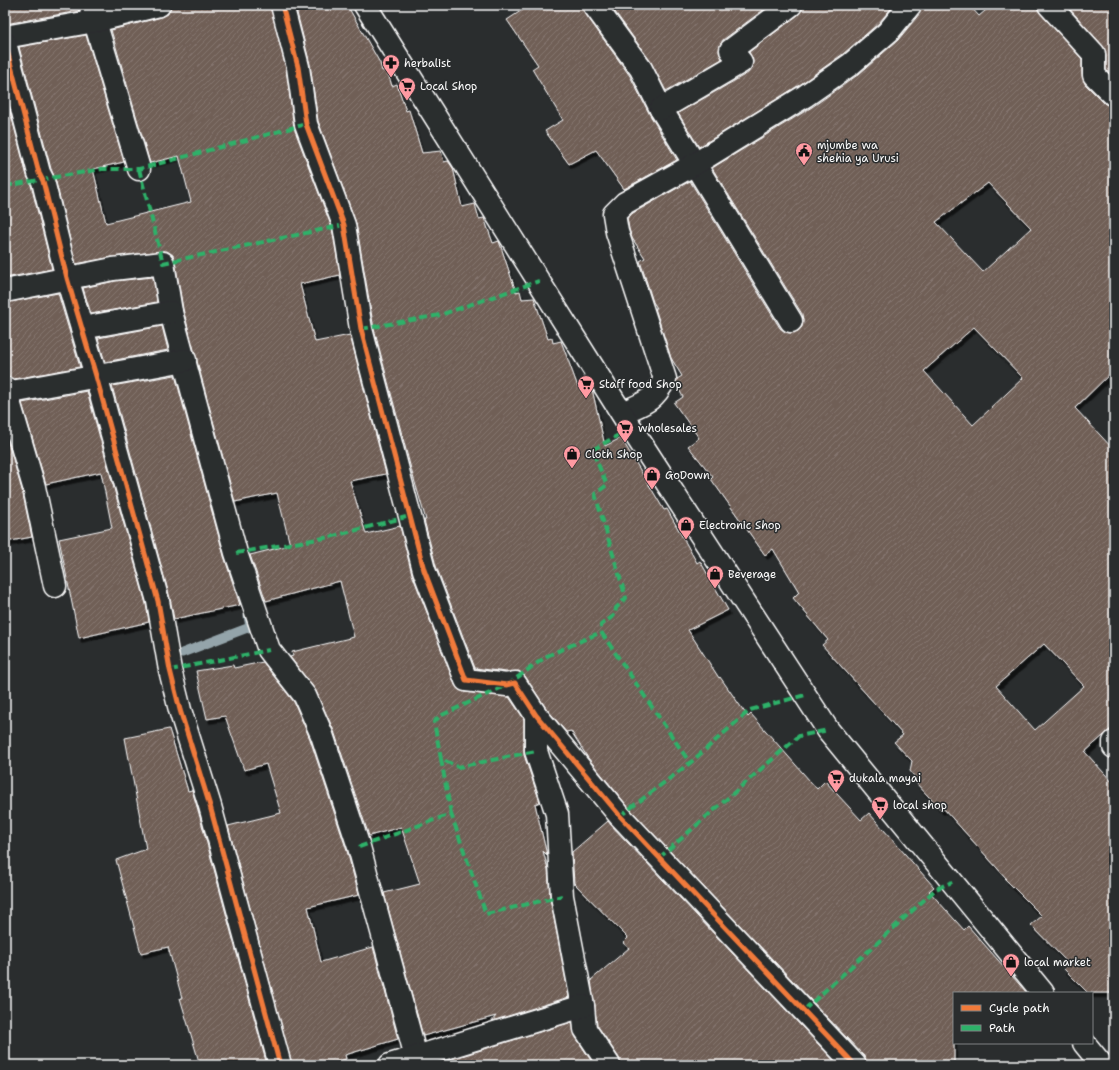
<svg xmlns="http://www.w3.org/2000/svg" width="1119" height="1070" viewBox="0 0 1119 1070" font-family="'Shantell Sans',sans-serif">
  <style>
    .lines { fill: none; stroke-linecap: round; stroke-linejoin: round }
    .stream { stroke: #94a4aa; stroke-width: 9 }
    .building { fill: url(#building-hatch); stroke: #fff; fill-rule: evenodd; filter: url(#shadow) }
    .street-casing { stroke: #fff; stroke-width: 25 }
    .secondary-casing { stroke: #fff; stroke-width: 25 }
    .street { stroke: #2a2d2e; stroke-width: 22 }
    .secondary { stroke: #2a2d2e; stroke-width: 22 }
    .quiet { stroke: #2db169; stroke-width: 4; stroke-dasharray: 8 4; stroke-linecap: butt }
    .cycleway-casing { stroke: #2a2d2e; stroke-width: 8 }
    .cycleway { stroke: #f17a3a; stroke-width: 5 }
    .labels { text-anchor: middle; dominant-baseline: central; stroke-width: 3; stroke-linejoin: round; paint-order: stroke }
    .poi-label { font-size: 11px; fill: #fff; stroke: #2a2d2e; text-anchor: start }
  </style>
  <defs>
    <pattern id="building-hatch" width="6" height="6" patternUnits="userSpaceOnUse"><rect width="6" height="6" fill="#6f5e57"/><path d="M-1 1l2-2M0 6l6-6M5 7l2-2" fill="none" stroke="#857670"/></pattern>
    <filter id="shadow"><feDropShadow dx="2.5" dy="4.5" stdDeviation="0" flood-color="#0009"/></filter>
  </defs>
  <rect width="100%" height="100%" fill="#2a2d2e"/>
  <filter id="ink" filterUnits="userSpaceOnUse"><feTurbulence type="fractalNoise" baseFrequency=".025" numOctaves="2"/><feDisplacementMap in="SourceGraphic" scale="8" xChannelSelector="R" yChannelSelector="G"/><feConvolveMatrix kernelMatrix="1 2 1 2 8 2 1 2 1" color-interpolation-filters="sRGB"/></filter>
  <g filter="url(#ink)">
    <g class="lines">
      <path class="stream" d="M 182,653 L 250,627 L 248,616"/>
    </g>
    <g class="building">
      <path d="M 5,5 L 78,5 L 79,11 L 5,24 Z"/>
      <path d="M 171,5 L 270,5 L 286,69 L 294,128 L 332,228 L 340,275 L 300,284 L 315,342 L 350,335 L 386,474 L 350,481 L 366,534 L 400,526 L 412,574 L 455,685 L 459,690 L 464,692 L 509,697 L 524,719 L 524,755 L 540,802 L 535,804 L 547,855 L 543,851 L 548,869 L 550,898 L 569,997 L 492,1021 L 496,1016 L 423,1036 L 384,893 L 420,884 L 401,827 L 369,836 L 334,731 L 316,691 L 290,657 L 293,656 L 292,652 L 354,637 L 340,581 L 266,601 L 250,555 L 290,545 L 277,493 L 235,502 L 183,309 L 175,261 L 173,255 L 167,251 L 162,251 L 112,257 L 76,264 L 55,178 L 51,169 L 19,47 L 86,35 L 124,162 L 93,169 L 106,223 L 191,202 L 179,156 L 150,163 L 111,30 L 162,17 L 168,14 Z"/>
      <path d="M 295,5 L 347,5 L 380,63 L 382,71 L 387,70 L 392,86 L 397,84 L 406,111 L 409,110 L 422,153 L 441,151 L 444,162 L 448,161 L 453,168 L 462,207 L 475,204 L 479,219 L 484,218 L 493,243 L 499,241 L 516,292 L 520,291 L 522,299 L 534,298 L 548,339 L 552,338 L 553,343 L 561,341 L 578,387 L 589,384 L 592,389 L 605,446 L 621,438 L 664,510 L 667,509 L 697,563 L 700,561 L 728,610 L 688,630 L 719,678 L 720,677 L 748,717 L 751,714 L 817,789 L 825,781 L 861,820 L 869,813 L 934,887 L 929,891 L 964,930 L 968,926 L 1027,993 L 954,993 L 954,1065 L 867,1065 L 864,1056 L 629,808 L 588,758 L 571,731 L 566,732 L 546,708 L 525,676 L 519,671 L 506,672 L 475,668 L 436,566 L 424,520 L 426,520 L 411,469 L 374,329 L 356,223 L 318,121 L 310,64 Z"/>
      <path d="M 530,5 L 582,5 L 584,12 L 630,76 L 650,115 L 677,160 L 624,189 L 596,150 L 569,164 L 545,131 L 563,120 L 532,69 L 538,65 L 507,20 Z"/>
      <path d="M 610,5 L 770,5 L 723,40 L 720,45 L 719,52 L 722,59 L 666,91 L 651,62 Z"/>
      <path d="M 803,5 L 894,5 L 879,23 L 843,54 L 798,86 L 699,147 L 678,113 L 748,73 L 752,67 L 753,61 L 749,52 L 798,15 Z"/>
      <path d="M 922,5 L 969,5 L 979,16 L 992,5 L 1037,5 L 1040,13 L 1082,59 L 1082,75 L 1085,84 L 1105,104 L 1114,107 L 1114,370 L 1075,408 L 1114,450 L 1114,726 L 1085,752 L 1114,784 L 1114,993 L 1088,993 L 1064,969 L 1068,965 L 1065,962 L 1066,961 L 1031,925 L 1042,916 L 1005,879 L 1006,878 L 944,809 L 941,810 L 916,783 L 917,780 L 910,771 L 912,761 L 894,742 L 903,735 L 822,645 L 828,640 L 793,598 L 799,592 L 773,549 L 765,555 L 711,479 L 713,477 L 688,446 L 699,438 L 674,403 L 683,397 L 676,384 L 677,379 L 682,376 L 671,358 L 655,308 L 657,308 L 653,302 L 640,261 L 645,258 L 632,238 L 629,229 L 627,218 L 633,213 L 690,181 L 780,328 L 785,332 L 791,333 L 798,331 L 802,327 L 803,321 L 802,314 L 712,168 L 812,107 L 859,74 L 898,40 L 920,13 ZM 988,183 L 1031,228 L 983,272 L 936,222 ZM 974,327 L 1023,378 L 973,425 L 924,371 ZM 1044,644 L 1084,686 L 1035,730 L 996,686 Z"/>
      <path d="M 1068,5 L 1114,5 L 1114,77 L 1106,70 L 1106,54 L 1103,46 L 1067,6 Z"/>
      <path d="M 5,92 L 27,176 L 31,185 L 52,269 L 5,278 Z"/>
      <path d="M 153,277 L 157,302 L 91,314 L 83,288 L 115,281 Z"/>
      <path d="M 58,293 L 80,367 L 14,379 L 5,376 L 5,303 Z"/>
      <path d="M 162,326 L 168,350 L 105,362 L 98,338 Z"/>
      <path d="M 175,375 L 224,556 L 240,605 L 174,619 L 170,598 L 112,386 Z"/>
      <path d="M 87,391 L 146,604 L 149,622 L 79,638 L 59,539 L 112,528 L 101,472 L 46,484 L 22,403 Z"/>
      <path d="M 5,432 L 22,490 L 32,537 L 5,542 Z"/>
      <path d="M 263,662 L 294,702 L 310,739 L 347,851 L 359,895 L 308,907 L 321,962 L 373,947 L 398,1039 L 345,1055 L 346,1059 L 326,1065 L 292,1065 L 228,826 L 281,813 L 266,764 L 244,770 L 225,716 L 207,719 L 196,671 L 233,665 L 234,668 Z"/>
      <path d="M 169,729 L 188,791 L 192,790 L 198,810 L 267,1065 L 200,1065 L 180,998 L 182,998 L 168,947 L 141,953 L 116,860 L 146,849 L 125,738 Z"/>
      <path d="M 608,821 L 611,825 L 838,1065 L 621,1065 L 619,1058 L 597,1025 L 591,980 L 629,948 L 623,943 L 628,938 L 574,883 L 572,852 Z"/>
      <path d="M 572,1022 L 575,1036 L 594,1065 L 446,1065 L 452,1059 Z"/>
    </g>
    <g class="lines">
      <g class="street-casing">
        <g id="street">
          <path d="M 90,5 L 139,169"/>
          <path d="M 282,5 L 298,67 L 306,124 L 344,225 L 361,329 L 424,570 L 466,680 L 507,685 L 515,683 L 536,715 L 620,816 L 855,1065"/>
          <path d="M 594,5 L 641,69 L 661,109 L 791,321"/>
          <path d="M 1049,5 L 1094,54 L 1094,75 L 1114,95"/>
          <path d="M 5,37 L 95,21 L 159,5"/>
          <path d="M 5,43 L 39,173 L 43,181 L 67,278 L 96,376 L 158,601 L 170,670 L 180,710 L 210,806 L 280,1065"/>
          <path d="M 661,109 L 741,62 L 731,50 L 791,5"/>
          <path d="M 5,291 L 113,269 L 163,263 L 171,312 L 236,553 L 269,650 L 305,696 L 322,735 L 359,847 L 416,1057"/>
          <path d="M 82,328 L 171,312"/>
          <path d="M 5,388 L 34,487 L 55,586"/>
          <path d="M 6,393 L 185,360"/>
          <path d="M 622,413 C 644,403 653,402 665,379 L 617,232 L 614,214 L 625,203 L 695,164 L 805,96 L 851,64 L 888,32 L 910,5"/>
          <path d="M 536,715 L 536,751 L 557,814 L 562,896 L 583,1006 L 585,1029 L 609,1065"/>
          <path d="M 1114,742 L 1114,747"/>
          <path d="M 390,1065 L 583,1006"/>
        </g>
      </g>
      <g class="secondary-casing">
        <g id="secondary">
          <path d="M 365,5 L 631,428 L 828,730 L 1043,993"/>
          <path d="M 1084,1043 L 1102,1065"/>
        </g>
      </g>
      <use href="#street" class="street"/>
      <use href="#secondary" class="secondary"/>
      <g class="quiet">
        <path d="M 139,169 L 163,263 L 344,225"/>
        <path d="M 5,186 L 102,169 L 139,169 L 306,124"/>
        <path d="M 361,329 L 440,315 L 539,281"/>
        <path d="M 631,428 L 592,450 L 607,485 L 595,494 L 626,598 L 616,608 L 615,615 L 601,625 L 601,632 L 690,763"/>
        <path d="M 236,553 L 330,537 L 410,516"/>
        <path d="M 170,670 L 269,650"/>
        <path d="M 441,759 L 434,722 L 440,716 L 507,685 L 547,656 L 601,632"/>
        <path d="M 451,814 L 441,759 L 458,767 L 536,751"/>
        <path d="M 620,816 L 690,763 L 750,710 L 805,695"/>
        <path d="M 359,847 L 451,814 L 486,914 L 562,896"/>
        <path d="M 659,858 L 799,736 L 828,730"/>
        <path d="M 804,1010 L 936,889 L 952,882"/>
      </g>
      <g class="cycleway-casing">
        <g id="cycleway">
          <path d="M 282,5 L 298,67 L 306,124 L 344,225 L 361,329 L 424,570 L 466,680 L 507,685 L 515,683 L 536,715 L 620,816 L 855,1065"/>
          <path d="M 5,43 L 39,173 L 43,181 L 67,278 L 96,376 L 158,601 L 170,670 L 180,710 L 210,806 L 280,1065"/>
        </g>
      </g>
      <use href="#cycleway" class="cycleway"/>
    </g>
  </g>
  <defs>
    <g id="pharmacy-pin" transform="scale(0.9)"><path d="M0 17L-7.5 6A9.5 9.5 0 1 1 7.5 6Z" fill="#ff9aa2" stroke="#2a2d2e"/><path d="M-2-6h4v4h4v4h-4v4h-4v-4h-4v-4h4Z" fill="#111"/></g>
    <g id="supermarket-pin" transform="scale(0.9)"><path d="M0 17L-7.5 6A9.5 9.5 0 1 1 7.5 6Z" fill="#ff9aa2" stroke="#2a2d2e"/><path d="M-6-5.5h2.5l.6 2H6L4.5 2H-2.5L-4.4-4H-6ZM-1.5 3.2a1.3 1.3 0 1 0 .1 0ZM3 3.2a1.3 1.3 0 1 0 .1 0Z" fill="#111"/></g>
    <g id="civic-pin" transform="scale(0.9)"><path d="M0 17L-7.5 6A9.5 9.5 0 1 1 7.5 6Z" fill="#ff9aa2" stroke="#2a2d2e"/><path d="M-.6-6.5H3V-4.5H.6V-3L4-1V1h2V6H-6V1h2V-1L-.6-3ZM-1.2 2.5V6h2.4V2.5Z" fill="#111"/></g>
    <g id="shop-pin" transform="scale(0.9)"><path d="M0 17L-7.5 6A9.5 9.5 0 1 1 7.5 6Z" fill="#ff9aa2" stroke="#2a2d2e"/><path d="M-5-2.5h2.3a2.7 3.5 0 0 1 5.4 0H5L5.5 6h-11ZM-1.5-2.5h3a1.5 2.3 0 0 0-3 0Z" fill="#111"/></g>
  </defs>
  <g fill-rule="evenodd">
    <use href="#pharmacy-pin" x="391" y="63"/>
    <use href="#supermarket-pin" x="407" y="86"/>
    <use href="#civic-pin" x="804" y="151"/>
    <use href="#supermarket-pin" x="586" y="384"/>
    <use href="#supermarket-pin" x="625" y="428"/>
    <use href="#shop-pin" x="572" y="454"/>
    <use href="#shop-pin" x="652" y="475"/>
    <use href="#shop-pin" x="686" y="525"/>
    <use href="#shop-pin" x="715" y="574"/>
    <use href="#supermarket-pin" x="836" y="778"/>
    <use href="#supermarket-pin" x="880" y="805"/>
    <use href="#shop-pin" x="1011" y="962"/>
  </g>
  <g class="labels">
    <g class="poi-label">
      <text x="404" y="63">herbalist</text>
      <text x="420" y="86">Local Shop</text>
      <text x="817" y="145">mjumbe wa<tspan x="817" dy="13">shehia ya Urusi</tspan></text>
      <text x="599" y="384">Staff food Shop</text>
      <text x="638" y="428">wholesales</text>
      <text x="585" y="454">Cloth Shop</text>
      <text x="665" y="475">GoDown</text>
      <text x="699" y="525">Electronic Shop</text>
      <text x="728" y="574">Beverage</text>
      <text x="849" y="778">dukala mayai</text>
      <text x="893" y="805">local shop</text>
      <text x="1024" y="962">local market</text>
    </g>
  </g>
  <rect width="1119" height="1070" fill="none" stroke="#2a2d2e" stroke-width="20"/>
  <rect x="10" y="10" width="1099" height="1050" fill="none" stroke="#fff" stroke-width="1.5" filter="url(#ink)"/>
  <rect x="953" y="992" width="140" height="52" fill="#2a2d2e" stroke="#7f8182"/>
  <rect x="961" y="1005" width="20" height="6" fill="#f17a3a" stroke="#7f8182"/>
  <text x="989" y="1012" font-size="12" fill="#ffffff">Cycle path</text>
  <rect x="961" y="1025" width="20" height="6" fill="#2db169" stroke="#7f8182"/>
  <text x="989" y="1032" font-size="12" fill="#ffffff">Path</text>
</svg>
